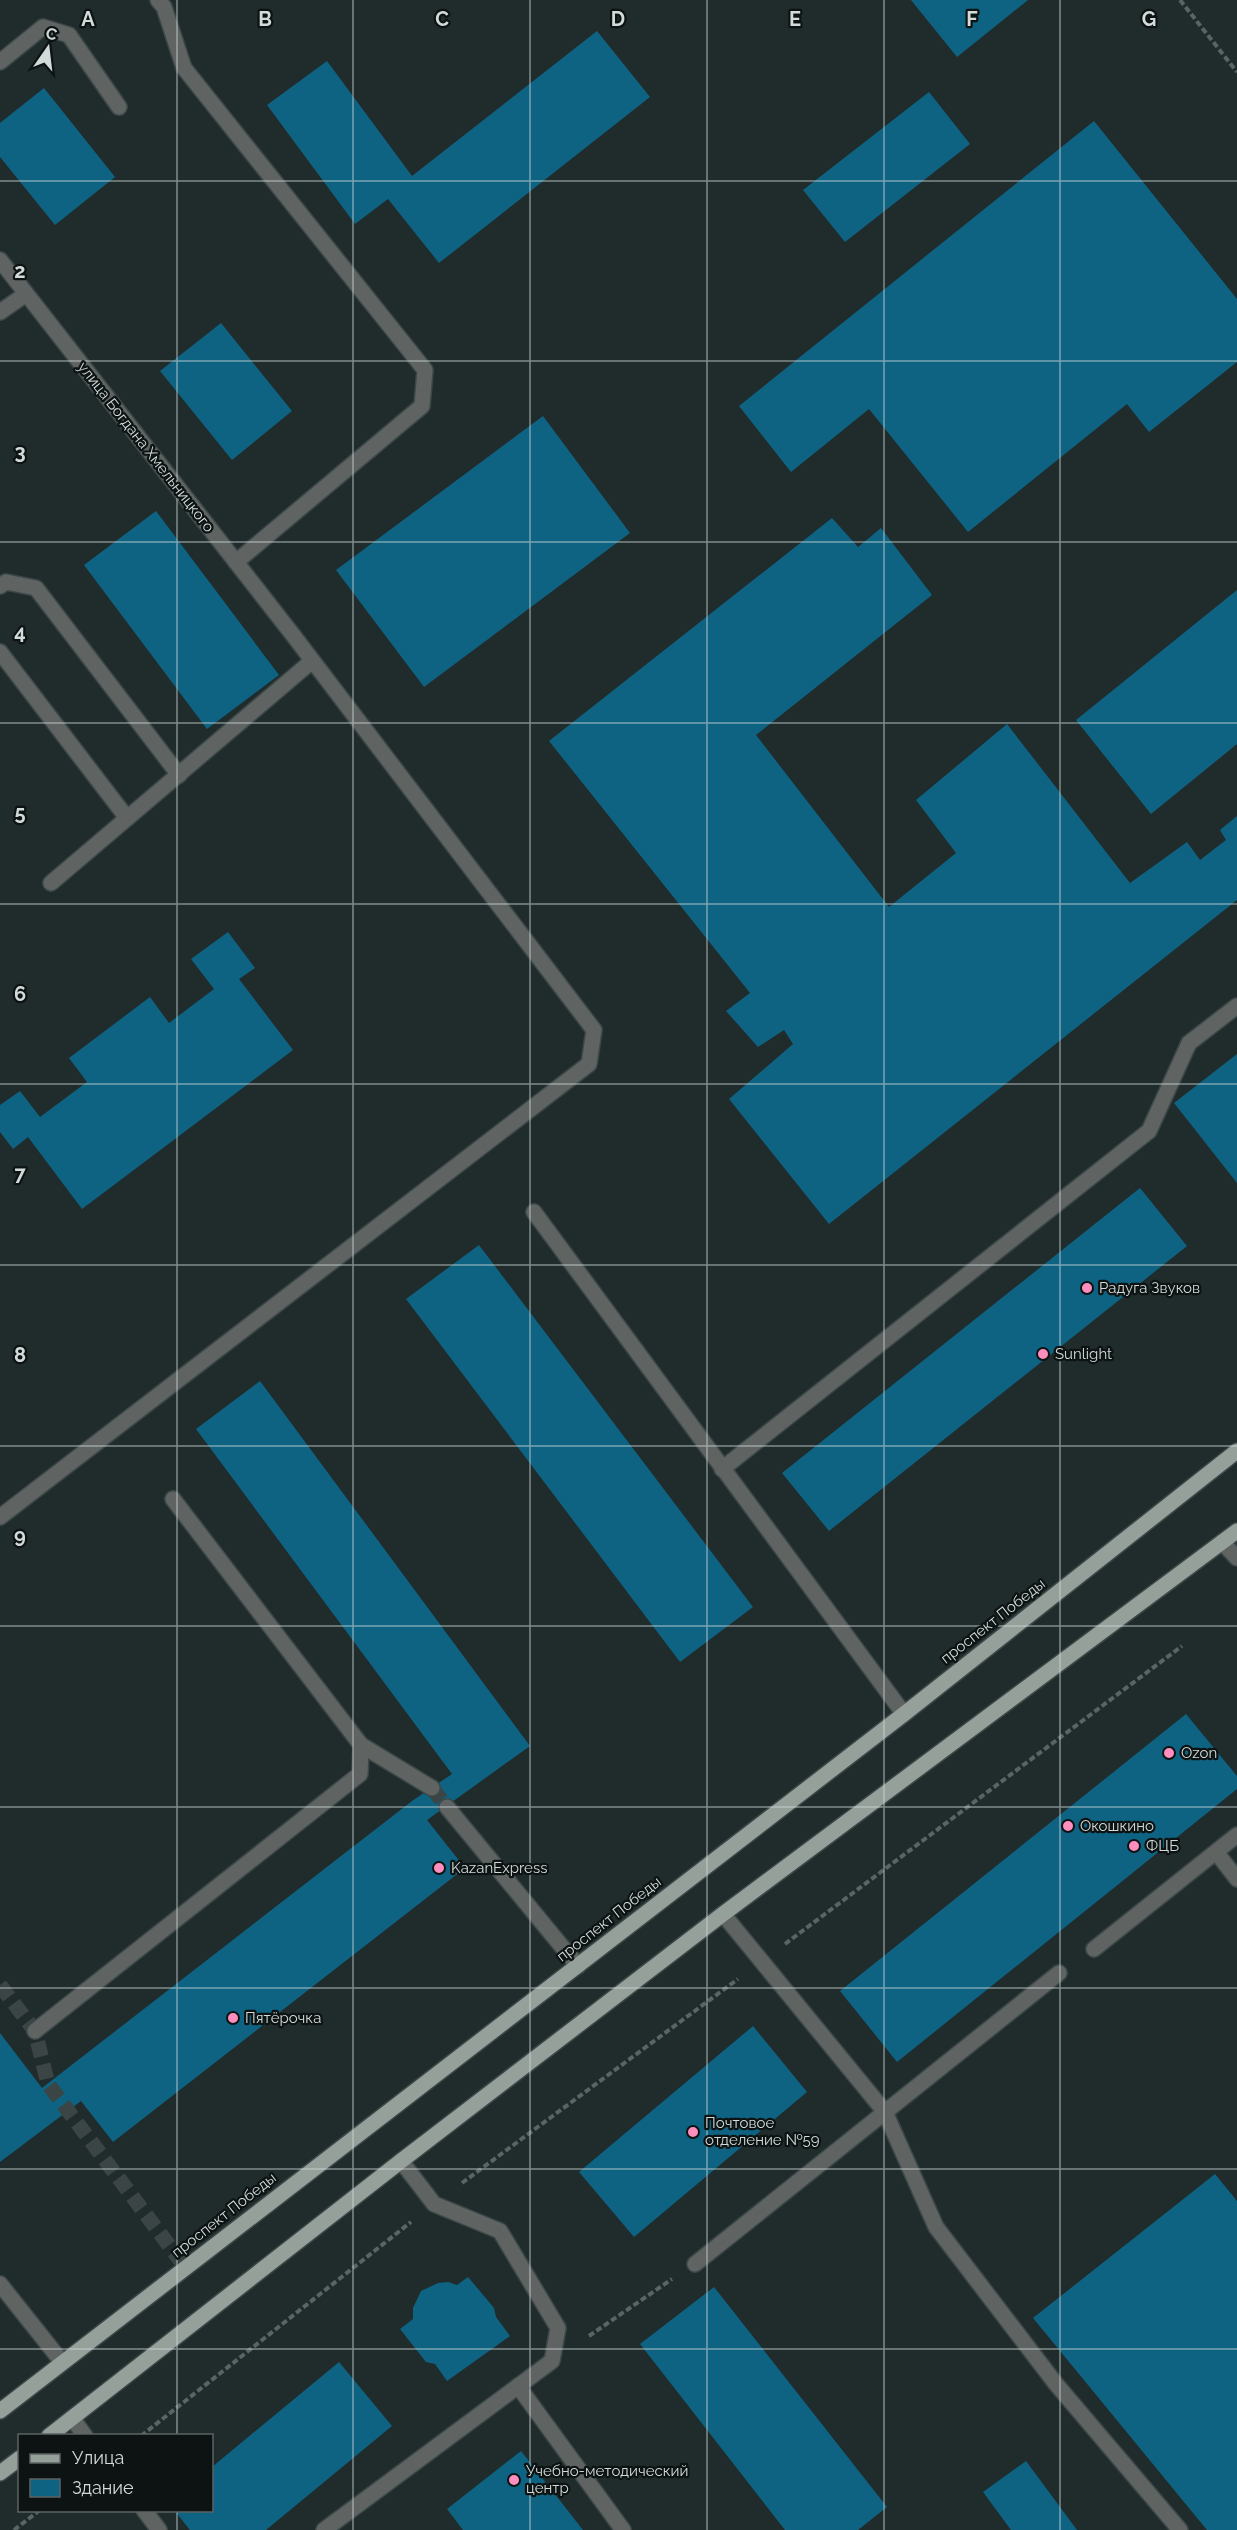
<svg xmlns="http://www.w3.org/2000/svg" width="1237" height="2530" viewBox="0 0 1237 2530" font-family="Raleway,sans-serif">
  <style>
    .building { fill: #0f6382 }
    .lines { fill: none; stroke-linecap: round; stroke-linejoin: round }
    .minor-tunnel { stroke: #3b4546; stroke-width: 15; stroke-dasharray: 15 8; stroke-linecap: butt }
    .minor-casing { stroke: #3c4748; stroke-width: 18 }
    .major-casing { stroke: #3c4748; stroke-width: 18 }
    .path { stroke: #5a6464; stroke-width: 4; stroke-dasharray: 6 3; stroke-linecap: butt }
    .minor { stroke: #5f6462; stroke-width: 15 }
    .major { stroke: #95a09b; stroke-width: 15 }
    .grid { fill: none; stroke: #d2dada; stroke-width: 1.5; stroke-opacity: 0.55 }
    .poi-dot { fill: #fe8ebe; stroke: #0d1313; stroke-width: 2 }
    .labels { text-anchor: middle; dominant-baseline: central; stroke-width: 4.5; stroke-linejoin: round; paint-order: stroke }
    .street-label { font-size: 15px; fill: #d2dada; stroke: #0d1313 }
    .poi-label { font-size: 15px; fill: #d2dada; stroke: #0d1313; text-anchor: start }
    .grid-label { font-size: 20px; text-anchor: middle; font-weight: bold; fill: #d2dada; stroke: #0d1313; stroke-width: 4.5; stroke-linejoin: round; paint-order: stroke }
  </style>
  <rect width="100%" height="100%" fill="#202b2c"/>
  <g class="building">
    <path d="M 911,0 L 1028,0 L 957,57 Z"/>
    <path d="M 597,31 L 650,97 L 439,263 L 388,199 L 355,224 L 267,105 L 327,61 L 412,176 Z"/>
    <path d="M 44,88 L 115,177 L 55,225 L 0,157 L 0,123 Z"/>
    <path d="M 929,92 L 970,144 L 845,242 L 803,190 Z"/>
    <path d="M 1094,121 L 1237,299 L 1237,362 L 1149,432 L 1127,404 L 968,532 L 869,409 L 791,472 L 739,406 Z"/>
    <path d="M 221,323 L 292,411 L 232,460 L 160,371 Z"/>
    <path d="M 543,416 L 630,533 L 424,687 L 336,570 Z"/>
    <path d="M 156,511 L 279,675 L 207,729 L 84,565 Z"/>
    <path d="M 832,518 L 858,547 L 881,528 L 932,595 L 756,735 L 889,907 L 956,853 L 916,800 L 1007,724 L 1130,883 L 1187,842 L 1200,860 L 1226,840 L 1220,830 L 1237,816 L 1237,900 L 829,1224 L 729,1099 L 793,1044 L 784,1030 L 758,1047 L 726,1011 L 750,993 L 549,741 Z"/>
    <path d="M 1237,590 L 1237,744 L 1151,814 L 1076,720 Z"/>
    <path d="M 228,932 L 255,968 L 239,979 L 293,1050 L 82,1209 L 28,1137 L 13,1149 L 0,1132 L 0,1105 L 20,1091 L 40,1117 L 87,1082 L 69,1058 L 150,997 L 169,1023 L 214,989 L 191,959 Z"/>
    <path d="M 1237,1054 L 1237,1183 L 1174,1103 Z"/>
    <path d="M 1140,1188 L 1187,1246 L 829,1531 L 782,1473 Z"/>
    <path d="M 479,1245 L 753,1607 L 680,1662 L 406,1299 Z"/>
    <path d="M 260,1381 L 530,1746 L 427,1820 L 465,1868 L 113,2142 L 81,2101 L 0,2162 L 0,2033 L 42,2088 L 412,1801 L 452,1774 L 196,1429 Z"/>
    <path d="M 1186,1714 L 1237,1776 L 1237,1789 L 897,2062 L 840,1991 Z"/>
    <path d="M 753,2026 L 807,2092 L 634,2237 L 579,2172 Z"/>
    <path d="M 1215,2174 L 1237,2201 L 1237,2530 L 1207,2530 L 1033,2318 Z"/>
    <path d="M 468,2277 L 494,2308 L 496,2317 L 510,2336 L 447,2381 L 435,2364 L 426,2362 L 400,2329 L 413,2319 L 413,2308 L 421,2291 L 438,2283 L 448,2282 L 457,2285 Z"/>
    <path d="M 714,2287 L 887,2507 L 858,2530 L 785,2530 L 640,2344 Z"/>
    <path d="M 339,2362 L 392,2426 L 266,2530 L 190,2530 L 174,2510 L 212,2510 L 212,2467 Z"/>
    <path d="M 521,2451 L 583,2530 L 463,2530 L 447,2509 Z"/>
    <path d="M 1026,2461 L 1077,2530 L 1011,2530 L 983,2492 Z"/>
  </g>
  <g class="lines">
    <g class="minor-tunnel">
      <path d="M 432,1788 L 447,1807"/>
      <path d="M 0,1985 L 35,2031 L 48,2084 L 186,2268"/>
    </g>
    <g class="minor-casing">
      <g id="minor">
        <path d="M 158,0 L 164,7 L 184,68 L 425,370 L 422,406 L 236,562"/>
        <path d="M 0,62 L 43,27 L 69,35 L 119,107"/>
        <path d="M 0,260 L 293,635 L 594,1030 L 589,1064 L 0,1517"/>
        <path d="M 0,312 L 26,294"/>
        <path d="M 0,586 L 6,582 L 36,588 L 179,775"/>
        <path d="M 0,652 L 127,818"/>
        <path d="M 51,883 L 312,661"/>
        <path d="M 534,1212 L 904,1714"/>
        <path d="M 722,1469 L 1149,1131 L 1189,1043 L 1237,1006"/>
        <path d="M 1222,1542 L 1237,1558"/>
        <path d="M 361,1745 L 432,1788"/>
        <path d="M 447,1807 L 578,1966"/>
        <path d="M 1216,1852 L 1237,1879"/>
        <path d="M 723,1914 L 885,2112 L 936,2227 L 1056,2384 L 1180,2530"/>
        <path d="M 1094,1949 L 1237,1835"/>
        <path d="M 35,2031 L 360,1774 L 361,1745 L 173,1499"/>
        <path d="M 695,2264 L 1059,1973"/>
        <path d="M 0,2284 L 62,2362"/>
        <path d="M 518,2386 L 623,2530"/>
        <path d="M 72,2418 L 85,2436"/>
        <path d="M 144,2510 L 159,2530"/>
        <path d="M 324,2530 L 552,2361 L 558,2328 L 500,2231 L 434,2204 L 401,2161"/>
      </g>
    </g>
    <g class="major-casing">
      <g id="major">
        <path d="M 0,2411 L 904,1714 L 1237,1451"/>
        <path d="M 49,2436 L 401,2161 L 723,1914 L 1237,1531"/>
        <path d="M 0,2473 L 20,2458"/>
      </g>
    </g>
    <g class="path">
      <path d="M 1180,0 L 1237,72"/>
      <path d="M 785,1944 L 1182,1646"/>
      <path d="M 462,2183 L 738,1979"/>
      <path d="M 589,2336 L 672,2279"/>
      <path d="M 141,2436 L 411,2222"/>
      <path d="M 14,2530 L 40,2510"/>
    </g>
    <use href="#minor" class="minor"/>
    <use href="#major" class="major"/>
  </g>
  <path class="grid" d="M 177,0 L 177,2436M 353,0 L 353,2530M 530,0 L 530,2530M 707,0 L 707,2530M 884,0 L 884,2530M 1060,0 L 1060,2530M 0,181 L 1237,181M 0,361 L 1237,361M 0,542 L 1237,542M 0,723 L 1237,723M 0,904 L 1237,904M 0,1084 L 1237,1084M 0,1265 L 1237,1265M 0,1446 L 1237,1446M 0,1626 L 1237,1626M 0,1807 L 1237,1807M 0,1988 L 1237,1988M 0,2169 L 1237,2169M 0,2349 L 1237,2349M 177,2510 L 177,2530"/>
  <g class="poi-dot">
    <circle cx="1087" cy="1288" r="6"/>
    <circle cx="1043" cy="1354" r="6"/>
    <circle cx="1169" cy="1753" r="6"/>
    <circle cx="1068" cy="1826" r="6"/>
    <circle cx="1134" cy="1846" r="6"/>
    <circle cx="439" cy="1868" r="6"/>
    <circle cx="233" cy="2018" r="6"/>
    <circle cx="693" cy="2132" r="6"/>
    <circle cx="514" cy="2480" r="6"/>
  </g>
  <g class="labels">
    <g class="street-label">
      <text transform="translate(146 447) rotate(52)">улица Богдана Хмельницкого</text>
      <text transform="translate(993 1621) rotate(-38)">проспект Победы</text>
      <text transform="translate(609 1919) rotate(-38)">проспект Победы</text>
      <text transform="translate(224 2215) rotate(-38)">проспект Победы</text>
    </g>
    <g class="poi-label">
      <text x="1099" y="1288">Радуга Звуков</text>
      <text x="1055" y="1354">Sunlight</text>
      <text x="1181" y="1753">Ozon</text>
      <text x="1080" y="1826">Окошкино</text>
      <text x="1146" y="1846">ФЦБ</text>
      <text x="451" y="1868">KazanExpress</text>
      <text x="245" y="2018">Пятёрочка</text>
      <text x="705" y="2123">Почтовое<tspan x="705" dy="17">отделение №59</tspan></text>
      <text x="526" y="2471">Учебно-методический<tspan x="526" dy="17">центр</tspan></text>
    </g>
  </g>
  <g class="grid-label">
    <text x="88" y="26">A</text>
    <text x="265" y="26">B</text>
    <text x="442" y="26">C</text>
    <text x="618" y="26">D</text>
    <text x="795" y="26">E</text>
    <text x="972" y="26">F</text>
    <text x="1149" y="26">G</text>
    <text x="20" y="278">2</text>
    <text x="20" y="459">3</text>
    <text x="20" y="639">4</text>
    <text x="20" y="820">5</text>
    <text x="20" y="1001">6</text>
    <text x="20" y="1181">7</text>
    <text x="20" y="1362">8</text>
    <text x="20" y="1543">9</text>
  </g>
  <rect x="18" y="2434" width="195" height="78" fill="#0d1313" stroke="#5c6363" stroke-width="1.5"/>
  <rect x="30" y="2454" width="30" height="9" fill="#95a09b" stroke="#5c6363" stroke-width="1.5"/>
  <text x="72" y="2464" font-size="18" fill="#d2dada">Улица</text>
  <rect x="30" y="2479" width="30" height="18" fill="#0f6382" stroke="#5c6363" stroke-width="1.5"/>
  <text x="72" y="2494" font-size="18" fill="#d2dada">Здание</text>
  <g transform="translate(48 48) rotate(14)" stroke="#0d1313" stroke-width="4.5" paint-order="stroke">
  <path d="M0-4.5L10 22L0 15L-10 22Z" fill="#d2dada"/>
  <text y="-9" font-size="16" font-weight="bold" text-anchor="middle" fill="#d2dada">С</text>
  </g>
</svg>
